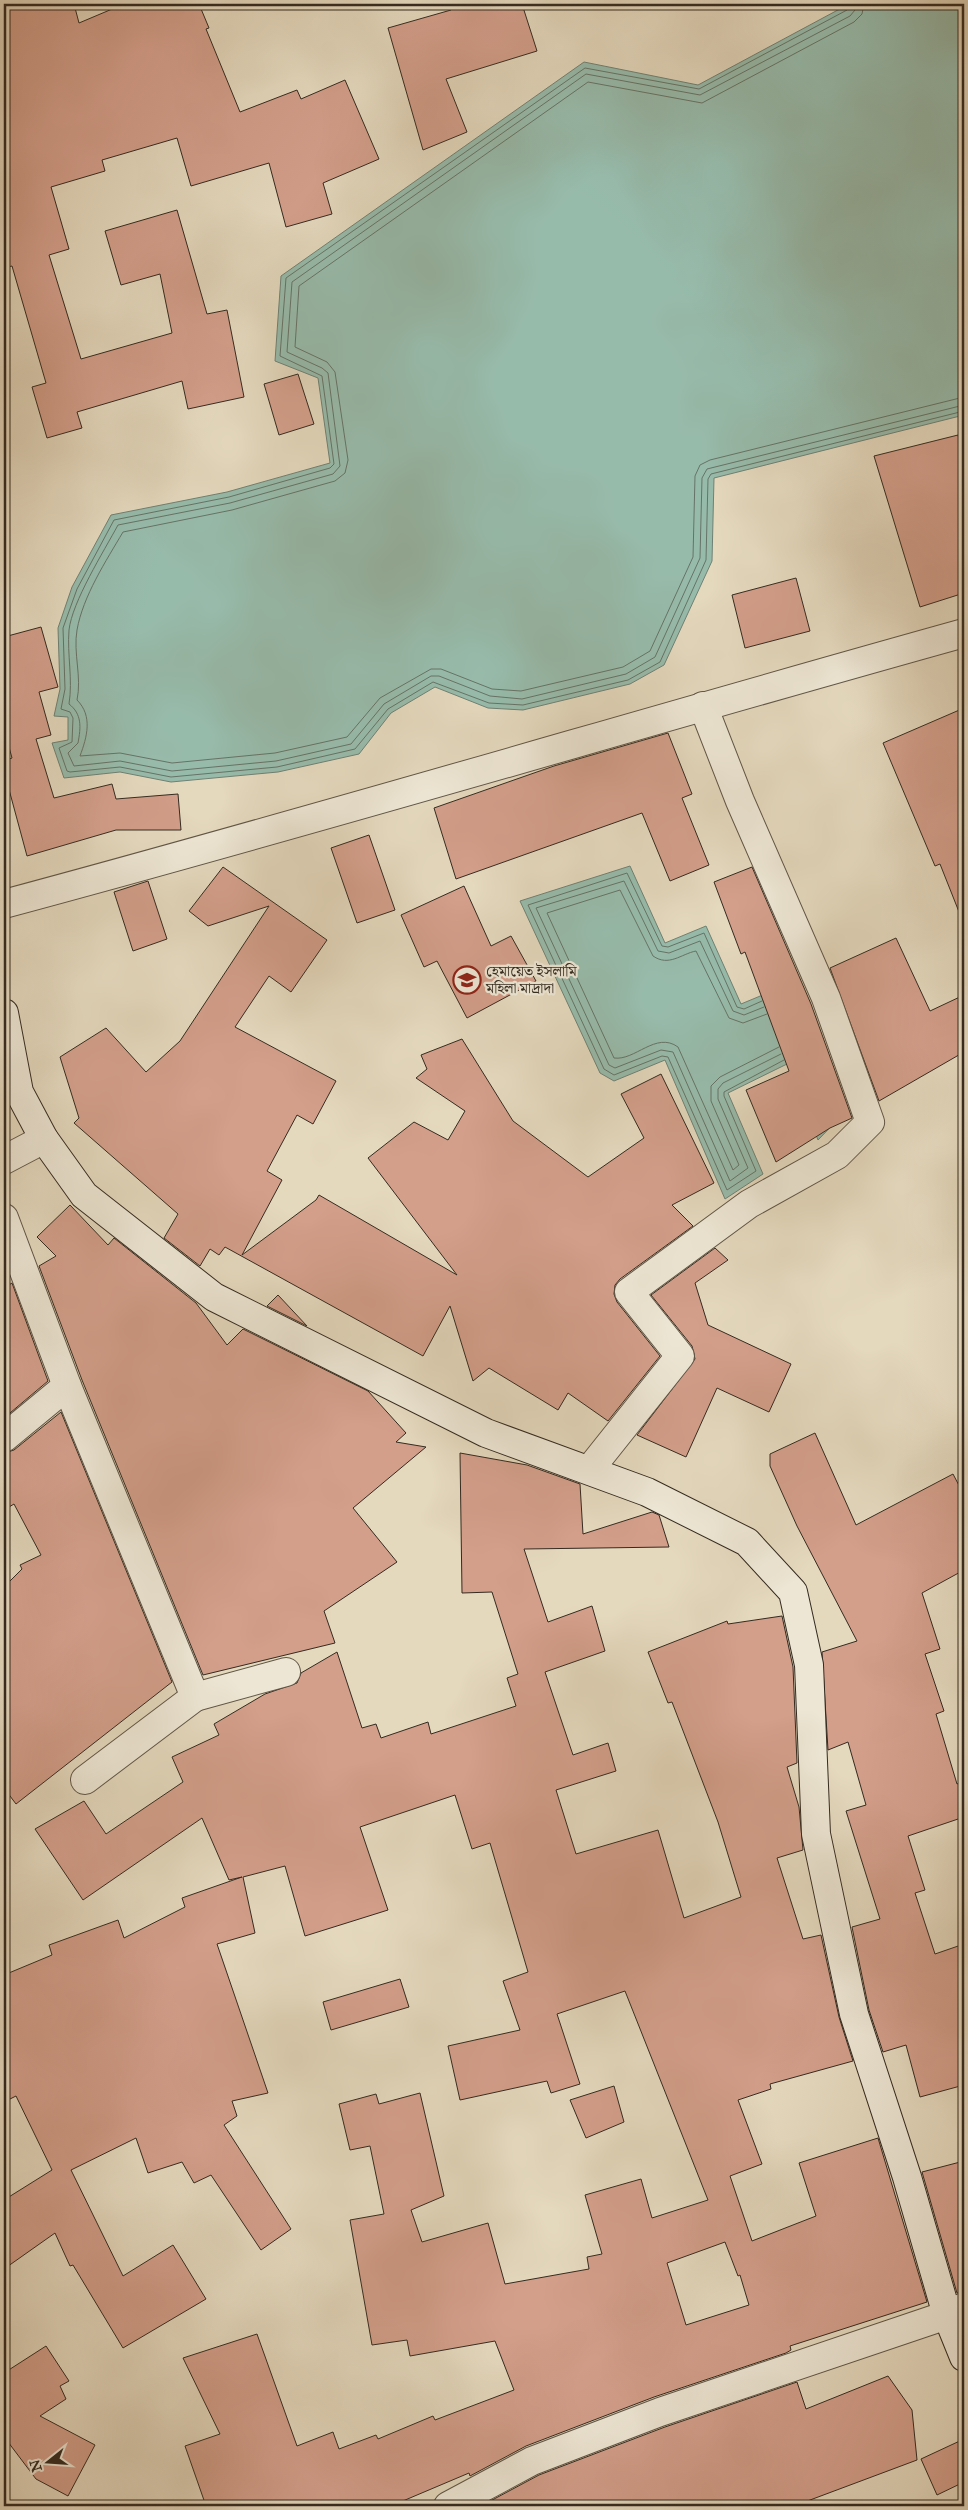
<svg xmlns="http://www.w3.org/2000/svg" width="968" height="2510" viewBox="0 0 968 2510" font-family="'IM FELL Great Primer','Noto Serif Bengali',serif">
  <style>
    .water { fill: #97bbab; stroke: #6f8173 }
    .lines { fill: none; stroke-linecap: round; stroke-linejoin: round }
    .shore { stroke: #667366; stroke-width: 1 }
    .building { fill: #d39e8a; stroke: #342b20; fill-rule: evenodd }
    .street-casing { stroke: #605647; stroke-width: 30 }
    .secondary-casing { stroke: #342b20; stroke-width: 30 }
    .street { stroke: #ede6d4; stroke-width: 28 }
    .secondary { stroke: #ede6d4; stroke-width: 28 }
    .labels { text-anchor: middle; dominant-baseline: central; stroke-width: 4.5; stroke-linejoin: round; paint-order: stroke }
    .poi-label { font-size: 15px; fill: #342b20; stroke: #ede6d4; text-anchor: start }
  </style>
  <rect width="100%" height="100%" fill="#e4d8bd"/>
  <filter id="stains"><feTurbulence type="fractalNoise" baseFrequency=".004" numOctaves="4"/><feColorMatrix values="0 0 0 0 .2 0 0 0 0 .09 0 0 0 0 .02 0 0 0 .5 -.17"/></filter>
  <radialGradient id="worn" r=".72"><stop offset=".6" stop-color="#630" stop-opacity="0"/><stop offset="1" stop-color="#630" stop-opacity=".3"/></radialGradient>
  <g class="water">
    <path d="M 849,4 L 964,5 L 964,415 L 714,478 L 712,561 L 664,665 L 630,684 L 523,710 L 488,708 L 435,687 L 391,713 L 359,754 L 278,772 L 171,782 L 120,772 L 64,778 L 52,743 L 68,740 L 68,717 L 54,716 L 60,689 L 58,628 L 72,587 L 111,515 L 227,492 L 330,463 L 318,378 L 275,361 L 281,276 L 584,62 L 698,85 Z"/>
    <path d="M 630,866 L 665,943 L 706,926 L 741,1004 L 794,982 L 846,1111 L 818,1140 L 787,1064 L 728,1093 L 763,1174 L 725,1199 L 665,1060 L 614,1081 L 600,1073 L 520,901 Z"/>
  </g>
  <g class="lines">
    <g class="shore">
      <path d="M 850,4 L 847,10 L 699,89 L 585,68 L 286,278 L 280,356 L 322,376 L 334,464 L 330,468 L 229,497 L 114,520 L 77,589 L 63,628 L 65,689 L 61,709 L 70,712 L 73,718 L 72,742 L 59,748 L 67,771 L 70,772 L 120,767 L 171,777 L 277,767 L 355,749 L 388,709 L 433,682 L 489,703 L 523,705 L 628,680 L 660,662 L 706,560 L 708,479 L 711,474 L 964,411"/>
      <path d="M 856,4 L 855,10 L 850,16 L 700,95 L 586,74 L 292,282 L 287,352 L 322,368 L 328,373 L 340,466 L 333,474 L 230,503 L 118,525 C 104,551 72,602 69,630 C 67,655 73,679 69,704 C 82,714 81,727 78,743 L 68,753 L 74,766 L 120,761 L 172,771 L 276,761 L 351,744 L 384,704 L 431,676 L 439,676 L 490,696 L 522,699 L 626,674 L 655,657 L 700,558 L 702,478 L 707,469 L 964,405"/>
      <path d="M 864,4 L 862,14 L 854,22 L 702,103 L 588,82 L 299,286 L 295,347 L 327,362 L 335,372 L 348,460 L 345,473 L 335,481 L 232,510 L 123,532 C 106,561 83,596 77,630 C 73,653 82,677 77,700 C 93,716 87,737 80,756 L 120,753 L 172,763 L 275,753 L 347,737 L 380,698 L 431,669 L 441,669 L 492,689 L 521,691 L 623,667 L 650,651 L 693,557 L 695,476 L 700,465 L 710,460 L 964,397"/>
      <path d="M 762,1001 L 744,1009 L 737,1007 L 704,933 L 668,947 L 662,946 L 627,873 L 528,905 L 604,1069 L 614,1075 L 662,1056 L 668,1057 L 727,1190 L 756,1171 L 724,1096 L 724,1092 L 784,1060"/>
      <path d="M 764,1007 L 744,1015 L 733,1011 L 700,941 L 669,953 L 658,951 L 624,881 L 536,908 L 609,1065 L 615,1068 L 661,1050 L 673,1052 L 730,1181 L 748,1168 L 718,1099 L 718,1089 L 723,1083 L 781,1054"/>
      <path d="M 767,1014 L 743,1023 L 729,1018 L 696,951 C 681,954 669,967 653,956 L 620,890 L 547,913 L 614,1058 C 635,1061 656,1031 678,1047 L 733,1170 L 739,1165 L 711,1101 L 711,1086 L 720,1077 L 779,1047"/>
    </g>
  </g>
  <g class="building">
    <path d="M 4,4 L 74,4 L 79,23 L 124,4 L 199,4 L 209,28 L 206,29 L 240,112 L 297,90 L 301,99 L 345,80 L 379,159 L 323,183 L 332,214 L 286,227 L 269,163 L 191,186 L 177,138 L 102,160 L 105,171 L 51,187 L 69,249 L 49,255 L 81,359 L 172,333 L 160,274 L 121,285 L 105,231 L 177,210 L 207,314 L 227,310 L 244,397 L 188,409 L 182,381 L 77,412 L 82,428 L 47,438 L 32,387 L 46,383 L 12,266 L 4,268 Z"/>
    <path d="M 449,4 L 522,4 L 537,51 L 446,79 L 467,132 L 423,150 L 388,28 L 451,10 Z"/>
    <path d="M 298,374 L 314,424 L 279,435 L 264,384 Z"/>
    <path d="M 958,435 L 964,458 L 964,593 L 920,607 L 874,456 Z"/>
    <path d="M 796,578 L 810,631 L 745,648 L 732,595 Z"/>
    <path d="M 41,627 L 58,687 L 39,692 L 51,735 L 36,739 L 54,798 L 112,784 L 116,799 L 178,794 L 181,830 L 116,830 L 27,856 L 4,771 L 4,761 L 12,758 L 4,729 L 4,637 Z"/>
    <path d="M 964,708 L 964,922 L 963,922 L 940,864 L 935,866 L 883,743 Z"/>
    <path d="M 668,733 L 692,794 L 682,798 L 709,865 L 670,881 L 642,813 L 456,879 L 434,808 L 554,766 Z"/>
    <path d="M 369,835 L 395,910 L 357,923 L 331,848 Z"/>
    <path d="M 223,867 L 327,940 L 291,992 L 269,976 L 235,1027 L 336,1081 L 313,1124 L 297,1115 L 267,1171 L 282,1180 L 242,1255 L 316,1200 L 319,1195 L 457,1275 L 368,1158 L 414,1122 L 448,1140 L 465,1111 L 416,1078 L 427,1069 L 421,1055 L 462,1039 L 513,1121 L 588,1177 L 644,1138 L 621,1094 L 661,1074 L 714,1183 L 672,1205 L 693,1226 L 620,1279 L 615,1285 L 614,1294 L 617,1302 L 660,1356 L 608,1421 L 568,1393 L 558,1410 L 489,1368 L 473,1381 L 450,1306 L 423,1356 L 225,1247 L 219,1255 L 210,1249 L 200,1266 L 164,1238 L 178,1214 L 74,1123 L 79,1118 L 60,1057 L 106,1028 L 146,1072 L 180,1041 L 269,906 L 208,926 L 189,911 Z"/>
    <path d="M 752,867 L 811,1004 L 852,1118 L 830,1128 L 776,1162 L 746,1090 L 789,1071 L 745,952 L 741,954 L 714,882 Z"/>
    <path d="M 148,881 L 167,939 L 133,951 L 114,892 Z"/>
    <path d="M 464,886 L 491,946 L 511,936 L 536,981 L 467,1018 L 437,961 L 424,967 L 401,915 Z"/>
    <path d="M 896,938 L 930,1011 L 964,995 L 964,1052 L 879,1101 L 830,968 Z"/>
    <path d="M 70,1205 L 108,1245 L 114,1238 L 196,1303 L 227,1345 L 243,1329 L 368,1391 L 406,1433 L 396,1442 L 426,1447 L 353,1508 L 397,1562 L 324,1611 L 335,1643 L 203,1675 L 82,1380 L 39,1266 L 56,1256 L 37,1237 Z"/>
    <path d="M 715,1248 L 728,1260 L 695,1283 L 708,1325 L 791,1364 L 769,1412 L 717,1388 L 686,1457 L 637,1435 L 695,1359 L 692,1346 L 651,1295 Z"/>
    <path d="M 12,1283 L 48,1381 L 4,1418 L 4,1288 Z"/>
    <path d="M 278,1295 L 307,1326 L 267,1306 Z"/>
    <path d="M 61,1412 L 172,1682 L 16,1804 L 4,1788 L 4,1587 L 22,1569 L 20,1565 L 41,1555 L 14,1504 L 4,1510 L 4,1453 L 14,1450 Z"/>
    <path d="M 815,1433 L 856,1525 L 953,1474 L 964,1495 L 964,1570 L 922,1593 L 940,1649 L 925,1654 L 944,1711 L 936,1714 L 957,1784 L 964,1781 L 964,1817 L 908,1836 L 925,1890 L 915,1893 L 935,1954 L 964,1944 L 964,2085 L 920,2097 L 906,2045 L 883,2052 L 869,2010 L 852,1927 L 880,1919 L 846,1811 L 866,1805 L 848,1742 L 828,1750 L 822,1652 L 857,1641 L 797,1526 L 770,1466 L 770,1454 Z"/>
    <path d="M 460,1453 L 527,1465 L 580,1484 L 583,1534 L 652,1512 L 659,1515 L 669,1547 L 524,1549 L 548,1622 L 592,1606 L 605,1651 L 545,1672 L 573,1755 L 608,1743 L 616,1771 L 556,1790 L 576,1854 L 658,1830 L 684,1918 L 741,1897 L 718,1822 L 672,1702 L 668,1703 L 648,1652 L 727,1621 L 728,1624 L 782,1616 L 793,1667 L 797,1763 L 787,1767 L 799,1807 L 803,1850 L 777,1858 L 803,1939 L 821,1935 L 839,2017 L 853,2061 L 770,2084 L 771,2089 L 738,2100 L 762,2164 L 730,2176 L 752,2241 L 816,2216 L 799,2163 L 878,2138 L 927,2302 L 790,2346 L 791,2350 L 786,2353 L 654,2397 L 526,2446 L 470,2476 L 469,2473 L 391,2506 L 206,2506 L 185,2446 L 220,2434 L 183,2358 L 257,2334 L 297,2446 L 333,2432 L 339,2449 L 376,2435 L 378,2439 L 433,2416 L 435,2420 L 514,2390 L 495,2341 L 410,2356 L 407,2340 L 372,2345 L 350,2220 L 384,2214 L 370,2146 L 350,2150 L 339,2104 L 376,2094 L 379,2104 L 420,2093 L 444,2196 L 411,2210 L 422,2242 L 488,2223 L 505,2284 L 589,2269 L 587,2257 L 602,2254 L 585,2195 L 641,2179 L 652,2218 L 708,2200 L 625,1991 L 557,2014 L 580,2084 L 551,2093 L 547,2081 L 460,2100 L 448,2046 L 520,2030 L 503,1981 L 528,1972 L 490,1843 L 472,1849 L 455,1795 L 360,1827 L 388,1910 L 305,1936 L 285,1866 L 243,1877 L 255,1933 L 217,1944 L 268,2093 L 232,2101 L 237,2116 L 224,2125 L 291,2229 L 261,2250 L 211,2175 L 194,2183 L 182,2162 L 148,2173 L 136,2138 L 71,2170 L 123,2276 L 173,2245 L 206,2299 L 123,2348 L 73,2265 L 70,2266 L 55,2233 L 4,2269 L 4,2200 L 52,2170 L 16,2096 L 4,2102 L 4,1975 L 52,1955 L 49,1945 L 118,1920 L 124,1938 L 185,1907 L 182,1898 L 242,1877 L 229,1880 L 202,1818 L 83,1900 L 35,1829 L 84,1801 L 106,1834 L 183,1782 L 172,1757 L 219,1735 L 214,1724 L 265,1694 L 297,1683 L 301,1673 L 337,1652 L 362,1728 L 376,1724 L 381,1738 L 428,1722 L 431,1734 L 516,1706 L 507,1678 L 518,1674 L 492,1592 L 462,1593 ZM 725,2242 L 738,2276 L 740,2275 L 749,2305 L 686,2325 L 667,2263 Z"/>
    <path d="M 400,1979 L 409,2007 L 331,2030 L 323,2002 Z"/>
    <path d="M 614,2086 L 624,2122 L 586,2138 L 570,2100 Z"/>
    <path d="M 964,2161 L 964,2291 L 957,2293 L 922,2172 Z"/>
    <path d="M 46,2346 L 69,2381 L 60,2386 L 66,2399 L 40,2416 L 95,2445 L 68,2496 L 36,2479 L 5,2438 L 4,2439 L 4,2373 Z"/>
    <path d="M 888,2376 L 912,2410 L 917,2460 L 794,2506 L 481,2506 L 539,2475 L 665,2427 L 797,2382 L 806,2409 Z"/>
    <path d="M 964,2439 L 964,2482 L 937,2495 L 921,2459 Z"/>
  </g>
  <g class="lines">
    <g class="street-casing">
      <g id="street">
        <path d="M 4,904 C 325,818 644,722 964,633"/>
        <path d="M 4,1160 L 44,1139"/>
        <path d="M 4,1218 L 67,1386 L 195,1697 L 286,1672"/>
        <path d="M 4,1438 L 67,1386"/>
        <path d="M 590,1469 L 680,1356 L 629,1292 L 749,1204 L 837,1155 L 870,1122 L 826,998 L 740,801 L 703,706"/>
        <path d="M 85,1780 L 195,1697"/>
        <path d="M 448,2506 L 532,2461 L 660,2412 L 947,2315 L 964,2307"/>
      </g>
    </g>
    <g class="secondary-casing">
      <path id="secondary" d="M 4,1013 L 19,1092 L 44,1139 L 84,1195 L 214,1297 L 486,1433 L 647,1492 L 747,1542 L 793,1592 L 809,1665 L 816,1834 L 854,2014 L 907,2177 L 947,2315 L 964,2357"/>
    </g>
    <use href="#street" class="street"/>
    <use href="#secondary" class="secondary"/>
  </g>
  <defs>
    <g id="school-ring" transform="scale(1.4375)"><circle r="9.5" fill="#ede6d4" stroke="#8f2418" stroke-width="1.5"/><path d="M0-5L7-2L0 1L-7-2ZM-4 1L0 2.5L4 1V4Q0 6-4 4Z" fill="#8f2418"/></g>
  </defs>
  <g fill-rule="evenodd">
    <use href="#school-ring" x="467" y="980"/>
  </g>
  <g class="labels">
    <g class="poi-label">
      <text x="486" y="971">হেমায়েত ইসলামি<tspan x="486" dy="17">মহিলা মাদ্রাদা</tspan></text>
    </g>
  </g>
  <rect width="968" height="2510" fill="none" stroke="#e4d8bd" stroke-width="20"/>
  <rect x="5" y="5" width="958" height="2500" fill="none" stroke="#342b20" stroke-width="2.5"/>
  <rect x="10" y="10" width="948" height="2490" fill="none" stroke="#342b20"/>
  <g transform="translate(48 2462) rotate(253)" stroke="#ede6d4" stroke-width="4" paint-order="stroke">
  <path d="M0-4L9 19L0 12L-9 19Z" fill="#342b20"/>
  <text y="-8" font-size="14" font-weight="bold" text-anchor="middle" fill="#342b20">N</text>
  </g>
  <rect width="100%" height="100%" filter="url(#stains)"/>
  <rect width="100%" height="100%" fill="url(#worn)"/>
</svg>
